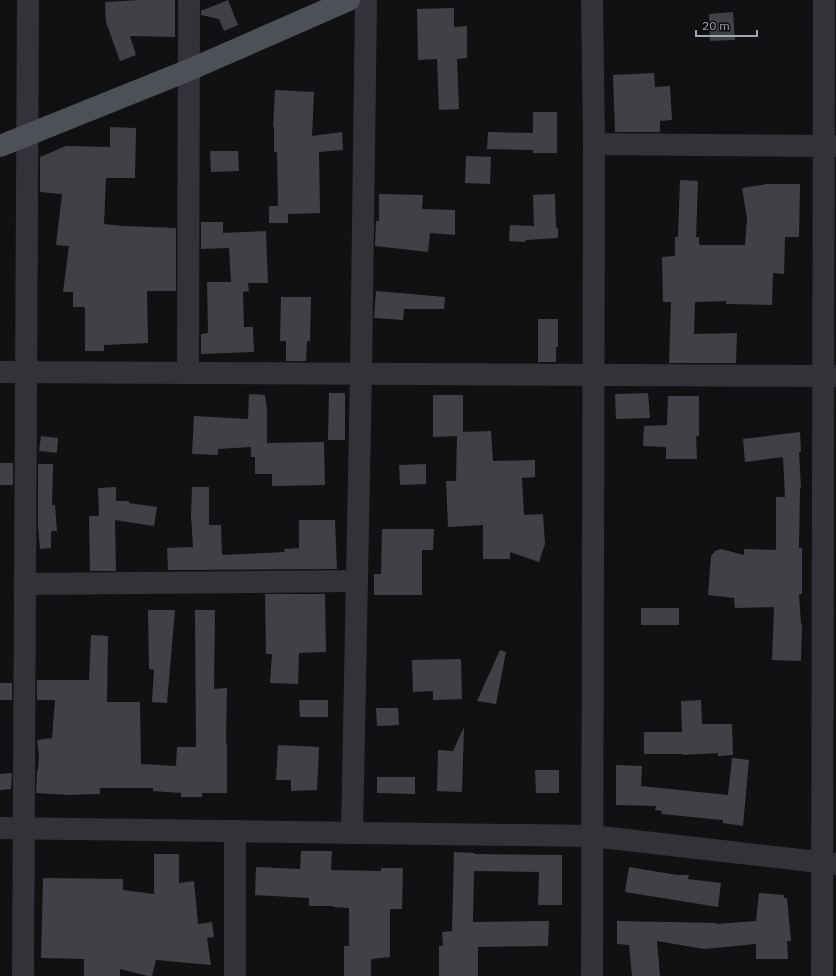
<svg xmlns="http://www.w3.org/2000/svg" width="836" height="976" viewBox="0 0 836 976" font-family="'IBM Plex Sans',sans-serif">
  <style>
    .building { fill: #404146 }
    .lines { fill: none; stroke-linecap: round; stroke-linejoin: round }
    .minor { stroke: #323338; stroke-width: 22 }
    .major { stroke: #4e5057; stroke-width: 22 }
  </style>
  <rect width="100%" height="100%" fill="#111113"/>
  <g class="building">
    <path d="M 140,0 L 175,0 L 175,37 L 130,36 L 136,55 L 120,61 L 106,22 L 105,2 Z"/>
    <path d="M 228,0 L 238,25 L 224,31 L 219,19 L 201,15 L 201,11 Z"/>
    <path d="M 454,8 L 454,27 L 467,26 L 467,58 L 457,59 L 459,109 L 439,110 L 437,59 L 418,60 L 417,9 Z"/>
    <path d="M 733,12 L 735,40 L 710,41 L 709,14 Z"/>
    <path d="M 654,73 L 655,87 L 670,86 L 672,120 L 660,121 L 660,132 L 615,132 L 613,75 Z"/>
    <path d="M 275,90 L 314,92 L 312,136 L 342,132 L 343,150 L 319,152 L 320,213 L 288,214 L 288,223 L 269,223 L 269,206 L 278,206 L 277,152 L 274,152 L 274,127 L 273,127 Z"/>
    <path d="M 533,112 L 557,112 L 557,153 L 533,153 L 533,150 L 487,149 L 488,132 L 533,133 Z"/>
    <path d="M 110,127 L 136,128 L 135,178 L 106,178 L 104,224 L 123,226 L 176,228 L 176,291 L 147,291 L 148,343 L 104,345 L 104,351 L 85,351 L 85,307 L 73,307 L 73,292 L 63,292 L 69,246 L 56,245 L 62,194 L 40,192 L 40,157 L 66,146 L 110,147 Z"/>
    <path d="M 210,151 L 238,151 L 239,171 L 211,172 Z"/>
    <path d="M 466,156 L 491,157 L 490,184 L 465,183 Z"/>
    <path d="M 680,180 L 698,181 L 696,237 L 699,237 L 699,245 L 745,245 L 747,218 L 742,188 L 767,184 L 800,184 L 799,237 L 785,237 L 784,274 L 773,273 L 772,305 L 726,304 L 726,301 L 695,302 L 694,334 L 737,333 L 736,363 L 669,363 L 671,302 L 663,302 L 662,257 L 675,256 L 675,237 L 678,237 Z"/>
    <path d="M 379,194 L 423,195 L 422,209 L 455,210 L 455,235 L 430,233 L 428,252 L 375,246 L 376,221 L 379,221 Z"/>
    <path d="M 555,194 L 556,228 L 558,228 L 558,238 L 526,240 L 525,242 L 509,241 L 510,225 L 534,226 L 533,195 Z"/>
    <path d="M 201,222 L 223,222 L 223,233 L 266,231 L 268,283 L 248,283 L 249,291 L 243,292 L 244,327 L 253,327 L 254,352 L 201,354 L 201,334 L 208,333 L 207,282 L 231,282 L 229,248 L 201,249 Z"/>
    <path d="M 376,291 L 445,297 L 444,309 L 404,309 L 403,320 L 374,318 Z"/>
    <path d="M 281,297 L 311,297 L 310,341 L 307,341 L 306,361 L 286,361 L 286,341 L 280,341 Z"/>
    <path d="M 538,319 L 558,319 L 558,347 L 556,347 L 556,362 L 538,362 Z"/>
    <path d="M 329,393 L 345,393 L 345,440 L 328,440 Z"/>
    <path d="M 648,393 L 650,418 L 616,419 L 615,394 Z"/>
    <path d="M 249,394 L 265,395 L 267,409 L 267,443 L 324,442 L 325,485 L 272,486 L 272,474 L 255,474 L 255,457 L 251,457 L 251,447 L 218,449 L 218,455 L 192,454 L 194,416 L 248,419 Z"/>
    <path d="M 433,395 L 463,395 L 463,432 L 491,431 L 493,461 L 535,460 L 535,477 L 522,478 L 524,515 L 543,514 L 545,544 L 539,562 L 510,552 L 510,559 L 483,559 L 483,525 L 448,527 L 446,481 L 456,481 L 457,436 L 433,437 Z"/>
    <path d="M 668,396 L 699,396 L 699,436 L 696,436 L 697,459 L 666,459 L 666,447 L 643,446 L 644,426 L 667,425 Z"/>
    <path d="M 800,432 L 801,452 L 799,452 L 801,488 L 800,488 L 799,548 L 802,548 L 802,594 L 799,594 L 801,624 L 802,624 L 801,661 L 772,660 L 774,607 L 735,608 L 734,598 L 708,595 L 711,556 L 715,551 L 721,549 L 744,555 L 744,549 L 776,550 L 776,497 L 785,497 L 783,457 L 745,462 L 743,439 Z"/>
    <path d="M 41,436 L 58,438 L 57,453 L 39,451 Z"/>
    <rect x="0" y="463" width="13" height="22"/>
    <path d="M 38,464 L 53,464 L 52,505 L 55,505 L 57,531 L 51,531 L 51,548 L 40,549 L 38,525 Z"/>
    <path d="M 426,464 L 426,484 L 400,485 L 399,465 Z"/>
    <path d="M 116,487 L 116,501 L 129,501 L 129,503 L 157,507 L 154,526 L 115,520 L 116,571 L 90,571 L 89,516 L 99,516 L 98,488 Z"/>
    <path d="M 192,487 L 209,487 L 209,525 L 221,525 L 222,555 L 285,552 L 284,549 L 299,548 L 299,520 L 335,520 L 337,569 L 168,570 L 167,548 L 193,547 L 191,516 Z"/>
    <path d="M 382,529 L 434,529 L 433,550 L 422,550 L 422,595 L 374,595 L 374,574 L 381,574 Z"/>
    <path d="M 265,594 L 325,594 L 326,652 L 299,653 L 298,684 L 270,683 L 272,654 L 266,654 Z"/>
    <rect x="641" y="608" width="38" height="17"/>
    <path d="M 148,610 L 175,610 L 167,703 L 152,702 L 154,670 L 149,669 Z"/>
    <path d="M 195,610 L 215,610 L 214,689 L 227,688 L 226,743 L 227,743 L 227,793 L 202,793 L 202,797 L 181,797 L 181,793 L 153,791 L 153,788 L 100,788 L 100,794 L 69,795 L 36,793 L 37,771 L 38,770 L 39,755 L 37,740 L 52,738 L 55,700 L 37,700 L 37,680 L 89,680 L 91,635 L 108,636 L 107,702 L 140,702 L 141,764 L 176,766 L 177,747 L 196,747 Z"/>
    <path d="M 500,650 L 506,652 L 496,704 L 477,701 Z"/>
    <path d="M 461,659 L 462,699 L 433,700 L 433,691 L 413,692 L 412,660 Z"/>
    <rect x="0" y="683" width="12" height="17"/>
    <path d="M 299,700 L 328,700 L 328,717 L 300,717 Z"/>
    <path d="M 701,700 L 702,724 L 732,724 L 733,755 L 718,756 L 718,753 L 683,755 L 683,754 L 644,754 L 644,732 L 682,732 L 681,701 Z"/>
    <path d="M 376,708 L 398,708 L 399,725 L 377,726 Z"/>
    <path d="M 464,727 L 462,792 L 437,791 L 438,750 L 453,751 Z"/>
    <path d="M 278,745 L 319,747 L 317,790 L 291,791 L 291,780 L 276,780 Z"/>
    <path d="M 732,758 L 749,760 L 743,826 L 723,823 L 723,820 L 661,814 L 662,811 L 655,810 L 656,806 L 616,805 L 616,765 L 642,766 L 641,786 L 728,795 Z"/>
    <path d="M 535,770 L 559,770 L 559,793 L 536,793 Z"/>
    <path d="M 12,773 L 11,789 L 0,790 L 0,774 Z"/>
    <path d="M 377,777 L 415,777 L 415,794 L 377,793 Z"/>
    <path d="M 301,851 L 332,851 L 331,870 L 381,871 L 381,868 L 403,868 L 402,909 L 390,909 L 390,957 L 371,959 L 371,976 L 344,976 L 344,946 L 349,946 L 349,908 L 333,907 L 333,906 L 309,906 L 309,898 L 255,895 L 256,867 L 300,869 Z"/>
    <path d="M 454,852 L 474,853 L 474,854 L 562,855 L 562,905 L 538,905 L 539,872 L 474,871 L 473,922 L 549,921 L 548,946 L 478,947 L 478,976 L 439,976 L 439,946 L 443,946 L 442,932 L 452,931 Z"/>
    <path d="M 154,854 L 179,854 L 179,883 L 194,881 L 198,924 L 212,922 L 214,937 L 207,938 L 211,965 L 156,960 L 152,976 L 148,976 L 120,969 L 120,976 L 84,976 L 84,959 L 41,958 L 43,878 L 123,879 L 123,890 L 154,894 Z"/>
    <path d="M 629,867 L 677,875 L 689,875 L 688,879 L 721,883 L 718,907 L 625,892 Z"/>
    <path d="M 759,893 L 784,895 L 784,898 L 787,898 L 791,941 L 787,941 L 788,959 L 756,959 L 756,944 L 704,949 L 657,941 L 660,976 L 632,976 L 629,945 L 617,944 L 617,921 L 716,923 L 716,924 L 756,921 Z"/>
  </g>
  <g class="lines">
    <g class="minor">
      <path d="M 594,144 L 836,146"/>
      <path d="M 0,372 L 836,376"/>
      <path d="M 188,373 L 189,0"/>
      <path d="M 25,584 L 357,581"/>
      <path d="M 0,828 L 592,836 L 836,864"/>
      <path d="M 235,831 L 235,976"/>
      <path d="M 352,833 L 361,374 L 366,0"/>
      <path d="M 23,976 L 28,0"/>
      <path d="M 592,976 L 594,144 L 592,0"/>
      <path d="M 822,976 L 824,0"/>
    </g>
    <path class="major" d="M 0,146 L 189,70 L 349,0"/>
  </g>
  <path d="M696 30v6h61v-6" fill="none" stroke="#a3a7b3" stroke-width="2"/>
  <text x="702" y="30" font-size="12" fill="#a3a7b3" stroke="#0c0c0e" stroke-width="3" paint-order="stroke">20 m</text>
</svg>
